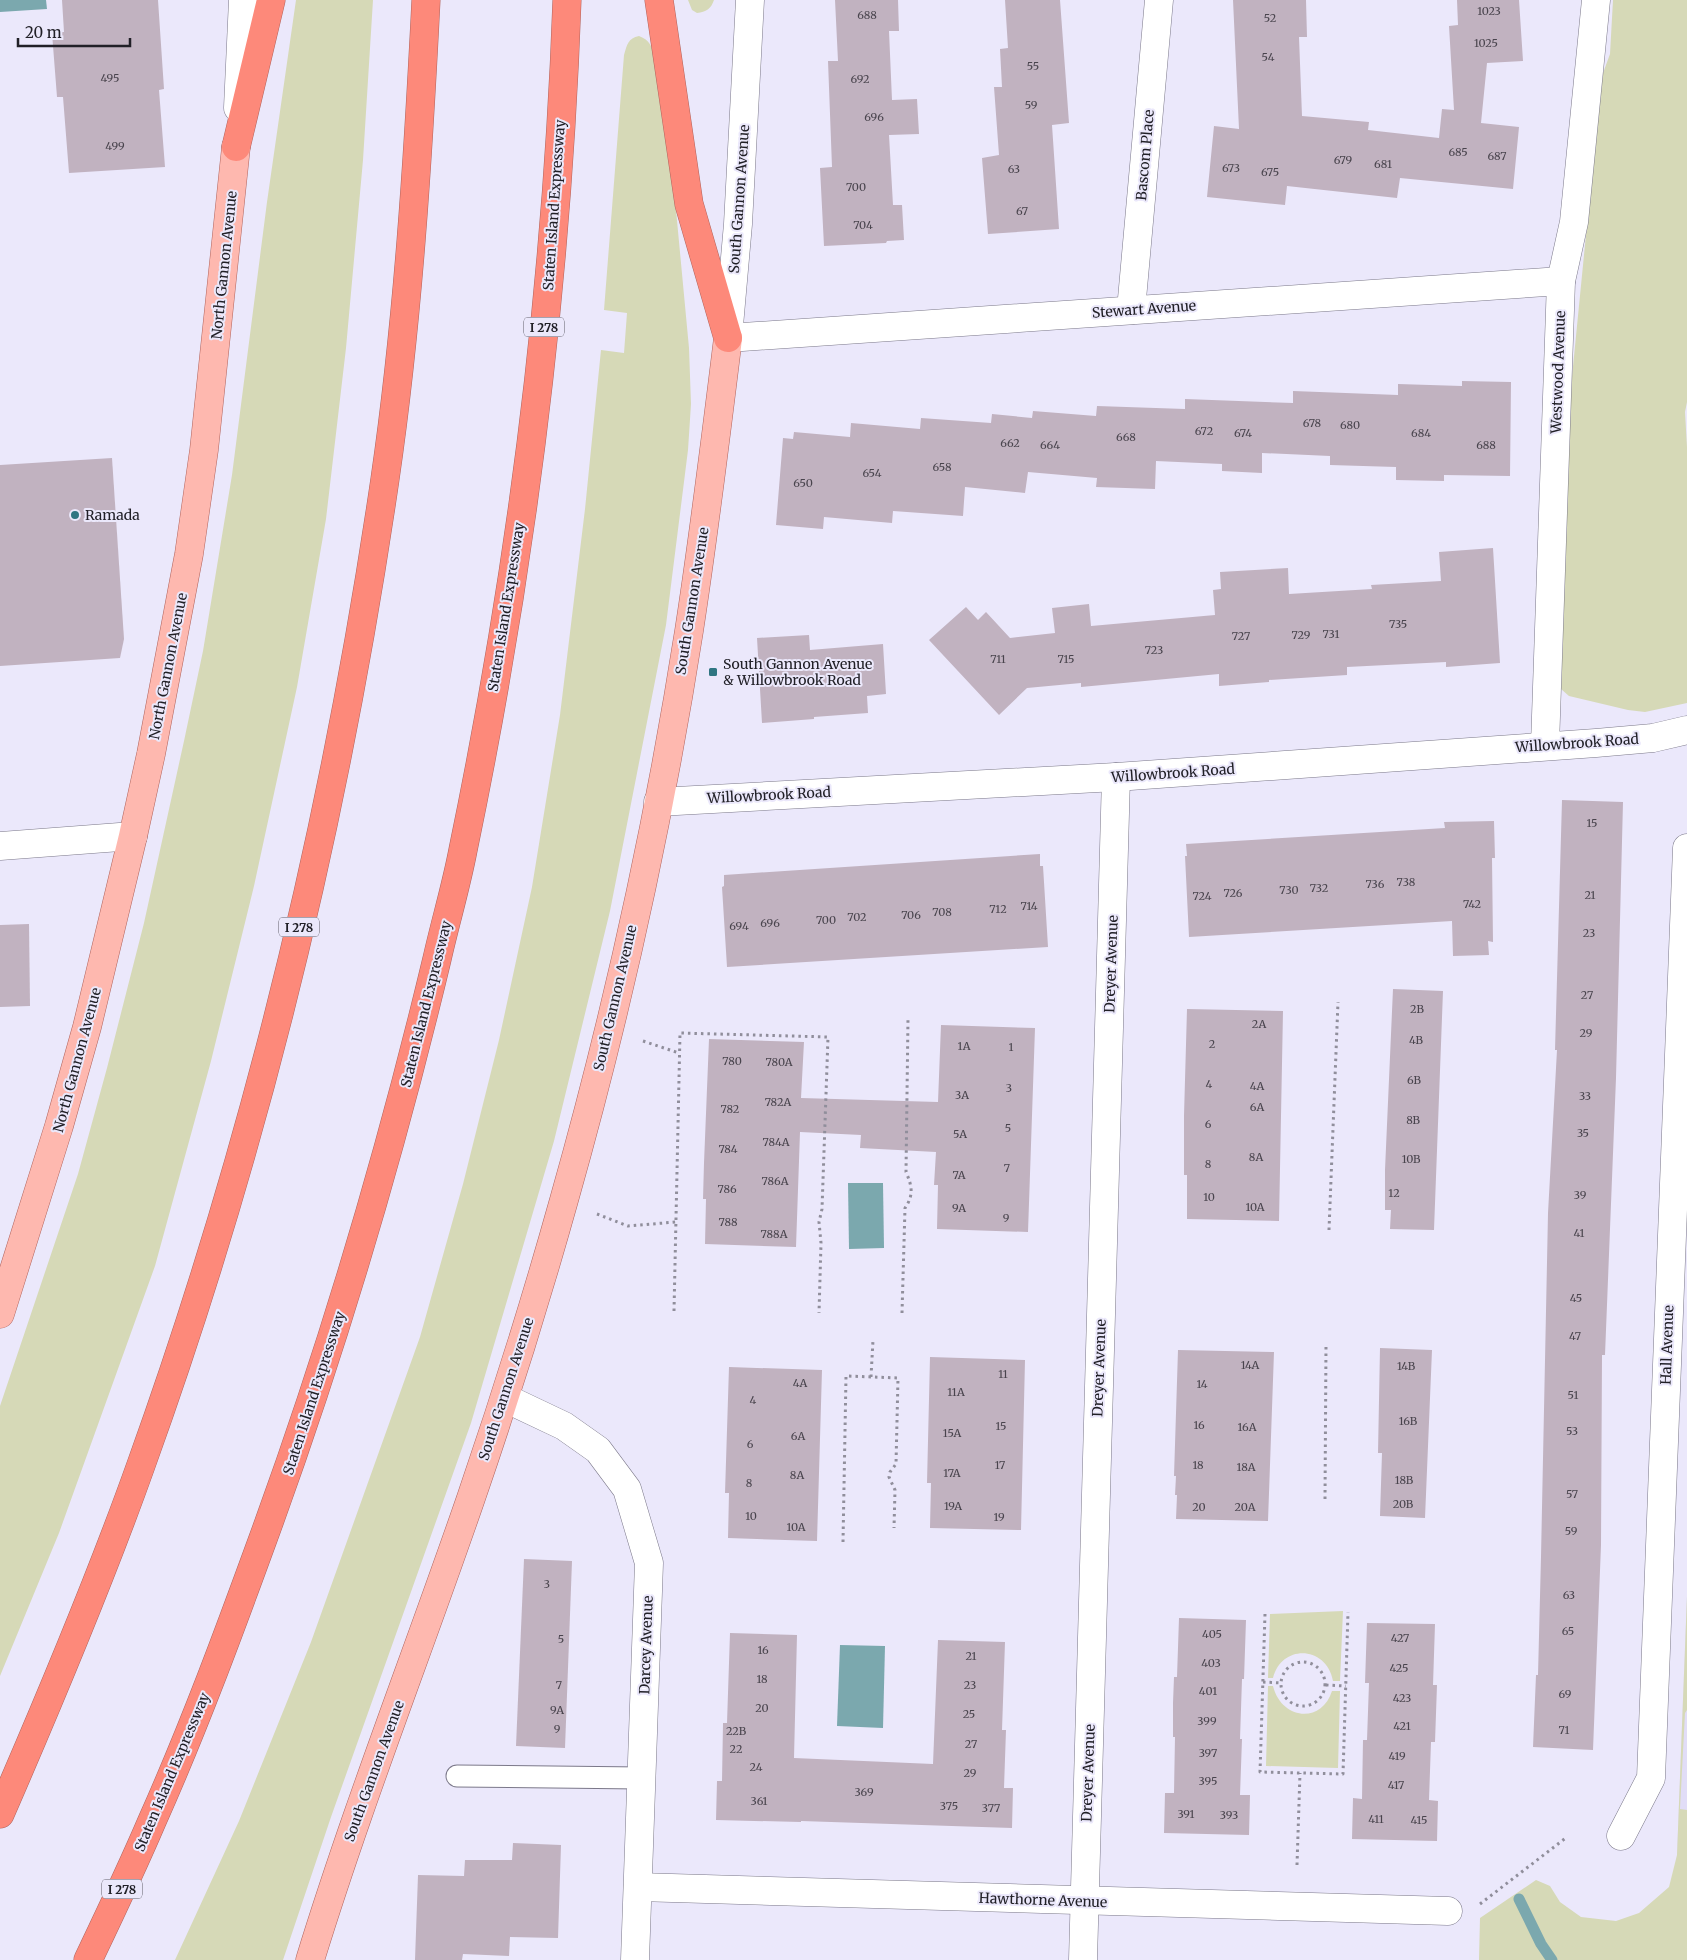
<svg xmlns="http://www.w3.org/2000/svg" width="1687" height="1960" viewBox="0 0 1687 1960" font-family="Merriweather,serif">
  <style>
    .built { fill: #e1ddf7 }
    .green { fill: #d6d9b7 }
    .water { fill: #7ba8ae }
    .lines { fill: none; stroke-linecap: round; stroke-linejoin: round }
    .stream { stroke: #7ba8ae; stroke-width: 11 }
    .building { fill: #c1b2c0 }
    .service-casing { stroke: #7b7889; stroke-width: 23 }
    .minor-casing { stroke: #7b7889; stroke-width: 29 }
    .tertiary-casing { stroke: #7b7889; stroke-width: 29 }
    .secondary-casing { stroke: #7b7889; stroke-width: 29 }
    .primary-casing { stroke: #b0645d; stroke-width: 29 }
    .motorway-casing { stroke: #b0645d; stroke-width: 29 }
    .path { stroke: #908e9b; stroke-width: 3; stroke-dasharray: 2.5 4; stroke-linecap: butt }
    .service { stroke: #fff; stroke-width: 21 }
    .minor { stroke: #fff; stroke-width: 28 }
    .tertiary { stroke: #fff; stroke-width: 28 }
    .secondary { stroke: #fff; stroke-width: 28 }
    .primary { stroke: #feb8af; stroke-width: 28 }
    .motorway { stroke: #fd897a; stroke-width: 28 }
    .poi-dot { fill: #2f7582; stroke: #ebe8fb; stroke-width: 2 }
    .labels { text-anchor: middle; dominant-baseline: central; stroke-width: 4; stroke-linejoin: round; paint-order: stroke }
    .number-label { font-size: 11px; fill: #49444d }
    .shield { fill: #ebe8fb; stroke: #5e5c67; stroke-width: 1 }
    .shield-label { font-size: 12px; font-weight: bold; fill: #212027 }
    .street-label { font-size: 14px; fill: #212027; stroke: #ebe8fb }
    .poi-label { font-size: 14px; fill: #212027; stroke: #ebe8fb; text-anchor: start }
  </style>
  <rect width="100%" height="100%" fill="#ebe8fb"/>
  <path class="built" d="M 1687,1596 L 1687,1960 L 1672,1960 L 1677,1855 Z"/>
  <g class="green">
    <path d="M 296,0 L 373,0 L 363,160 L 346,348 L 326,519 L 297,687 L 254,886 L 211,1061 L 155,1266 L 59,1533 L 0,1676 L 0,1406 L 78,1174 L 107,1068 L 144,923 L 184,741 L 203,651 L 232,475 L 267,202 Z"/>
    <path d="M 688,0 L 714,0 C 711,9 706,12 697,13 L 692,10 Z"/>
    <path d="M 1613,0 L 1687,0 L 1687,402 L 1685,412 L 1687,447 L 1687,703 L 1645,712 L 1628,710 L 1569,696 L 1561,689 L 1570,397 L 1591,184 L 1599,84 L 1610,54 Z"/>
    <path d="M 639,36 C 650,40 652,47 655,57 L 673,178 L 689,348 L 691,404 L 688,450 L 666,625 L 610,911 L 554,1141 L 471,1423 L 331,1817 L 283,1960 L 175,1960 L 239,1821 L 311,1642 L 420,1337 L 463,1184 L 499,1040 L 532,887 L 560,715 L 585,509 L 601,350 L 624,353 L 627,313 L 604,310 L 624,55 C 627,45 628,38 639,36 Z"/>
    <path d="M 1687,1596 L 1687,1710 L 1685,1713 L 1680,1809 L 1687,1810 L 1687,1960 L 1479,1960 L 1480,1918 L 1536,1880 L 1550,1886 L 1560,1902 L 1581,1917 L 1616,1921 L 1639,1913 L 1669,1887 L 1677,1855 Z"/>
    <path d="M 1343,1611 L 1340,1681 L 1333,1681 C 1327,1646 1282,1643 1273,1678 L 1268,1678 L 1270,1614 Z"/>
    <path d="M 1268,1686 L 1273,1686 C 1281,1719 1321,1725 1332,1691 L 1340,1691 L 1338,1768 L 1266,1766 Z"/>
  </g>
  <g class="water">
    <path d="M 0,0 L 46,0 L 47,9 L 0,12 Z"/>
    <path d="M 848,1183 L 883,1183 L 884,1248 L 849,1249 Z"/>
    <path d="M 840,1645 L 885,1646 L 883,1728 L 837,1726 Z"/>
  </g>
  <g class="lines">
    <path class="stream" d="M 1519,1899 L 1541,1944 L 1552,1960"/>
  </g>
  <g class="building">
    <path d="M 62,0 L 158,0 L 164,89 L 159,90 L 165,167 L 69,173 L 63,97 L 57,97 L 52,33 L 64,32 Z"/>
    <path d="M 835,0 L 898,0 L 899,31 L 889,31 L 892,100 L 917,99 L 919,134 L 889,135 L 893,205 L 902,205 L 904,240 L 887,241 L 886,243 L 824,246 L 820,168 L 832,167 L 828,61 L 838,61 Z"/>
    <path d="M 1005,0 L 1060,0 L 1069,123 L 1052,125 L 1059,229 L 988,234 L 982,158 L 999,155 L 994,87 L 1002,87 L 1000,49 L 1008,48 Z"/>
    <path d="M 1233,0 L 1306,0 L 1307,37 L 1299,37 L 1302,116 L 1369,122 L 1368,130 L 1439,138 L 1442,109 L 1454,110 L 1449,26 L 1458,25 L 1457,0 L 1519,0 L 1523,61 L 1487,63 L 1481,123 L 1519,127 L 1513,189 L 1400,178 L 1397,198 L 1287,186 L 1285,205 L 1207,197 L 1214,126 L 1239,129 Z"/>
    <path d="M 1462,381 L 1511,382 L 1510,476 L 1444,475 L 1444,481 L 1396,480 L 1396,467 L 1330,465 L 1330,456 L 1262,453 L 1262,473 L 1222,471 L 1222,464 L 1156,461 L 1155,489 L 1096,487 L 1097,478 L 1028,472 L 1025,493 L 965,487 L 963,516 L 893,511 L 892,523 L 824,517 L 823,529 L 776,525 L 783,438 L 793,439 L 794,432 L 850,437 L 851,423 L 920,429 L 921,418 L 991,423 L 992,414 L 1032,418 L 1033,411 L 1096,416 L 1097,406 L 1185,409 L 1185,399 L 1293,403 L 1293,391 L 1398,395 L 1398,384 L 1462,386 Z"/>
    <path d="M 112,458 L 124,639 L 120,658 L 0,666 L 0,465 Z"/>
    <path d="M 1493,548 L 1500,663 L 1446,667 L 1446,662 L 1347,667 L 1347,675 L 1269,680 L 1269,682 L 1219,686 L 1219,674 L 1081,687 L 1081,683 L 1027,688 L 999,715 L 929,640 L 966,607 L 978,620 L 986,612 L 1010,638 L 1055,633 L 1052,608 L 1089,604 L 1091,626 L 1215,615 L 1213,590 L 1221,589 L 1220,572 L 1288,568 L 1289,594 L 1372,589 L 1371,585 L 1441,581 L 1439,552 Z"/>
    <path d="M 809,635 L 810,650 L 883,644 L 886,694 L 867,696 L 868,713 L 814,717 L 814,719 L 762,723 L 757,638 Z"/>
    <path d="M 1562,800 L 1623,802 L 1616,1078 L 1605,1355 L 1602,1355 L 1601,1545 L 1593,1750 L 1533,1747 L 1536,1675 L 1538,1675 L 1541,1557 L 1548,1213 L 1557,1050 L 1555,1050 Z"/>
    <path d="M 1494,821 L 1495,858 L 1492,858 L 1493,942 L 1488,941 L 1489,955 L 1453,956 L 1452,921 L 1189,937 L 1185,856 L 1187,856 L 1186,844 L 1445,828 L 1444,822 Z"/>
    <path d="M 1040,854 L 1040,866 L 1043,866 L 1048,947 L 727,967 L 722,887 L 724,886 L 724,875 Z"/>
    <path d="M 29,924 L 30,1006 L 0,1007 L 0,925 Z"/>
    <path d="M 1393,989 L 1443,991 L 1434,1230 L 1390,1229 L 1391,1210 L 1385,1210 L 1385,1170 Z"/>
    <path d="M 1187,1009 L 1283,1011 L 1279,1221 L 1187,1219 L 1187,1175 L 1184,1175 L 1184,1116 Z"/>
    <path d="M 941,1025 L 1035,1028 L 1028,1232 L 937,1229 L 938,1185 L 934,1185 L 936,1152 L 860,1148 L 861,1135 L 800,1132 L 796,1247 L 705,1244 L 706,1199 L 703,1199 L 704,1163 L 709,1039 L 804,1042 L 801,1098 L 938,1102 Z"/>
    <path d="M 1380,1348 L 1432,1350 L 1425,1518 L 1380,1516 L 1382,1453 L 1378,1453 Z"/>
    <path d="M 1178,1350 L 1274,1352 L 1268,1521 L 1176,1519 L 1177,1495 L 1175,1495 L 1176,1476 L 1174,1476 Z"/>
    <path d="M 930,1357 L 1025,1360 L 1021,1530 L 930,1528 L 931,1483 L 927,1483 Z"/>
    <path d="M 729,1367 L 822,1370 L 817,1541 L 728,1538 L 729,1493 L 725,1493 Z"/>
    <path d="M 524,1559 L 572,1561 L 565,1748 L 516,1746 Z"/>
    <path d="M 1179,1618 L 1246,1620 L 1244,1679 L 1242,1679 L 1240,1739 L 1242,1739 L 1240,1795 L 1250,1795 L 1249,1835 L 1164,1833 L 1165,1793 L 1174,1793 L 1175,1737 L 1173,1737 L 1173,1703 L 1174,1677 L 1177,1677 Z"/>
    <path d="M 1367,1623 L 1435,1624 L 1433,1685 L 1437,1685 L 1435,1742 L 1431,1742 L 1429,1800 L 1438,1801 L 1437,1841 L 1352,1839 L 1353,1798 L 1362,1799 L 1363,1740 L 1367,1740 L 1369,1683 L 1365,1683 Z"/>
    <path d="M 730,1633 L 797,1635 L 794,1758 L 933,1764 L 938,1640 L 1005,1642 L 1002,1730 L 1006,1730 L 1004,1788 L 1013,1788 L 1012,1828 L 801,1821 L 801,1822 L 716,1820 L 717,1781 L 722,1781 L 723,1723 L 727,1723 Z"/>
    <path d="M 513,1843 L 561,1845 L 558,1938 L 510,1937 L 509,1956 L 463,1954 L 462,1960 L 415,1960 L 418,1875 L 464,1876 L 465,1860 L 512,1860 Z"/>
  </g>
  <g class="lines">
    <g class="service-casing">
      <path id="service" d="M 457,1776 L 641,1778"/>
    </g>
    <g class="minor-casing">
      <g id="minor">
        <path d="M 1131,310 L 1159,0"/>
        <path d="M 728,338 L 1561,281"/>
        <path d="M 1545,745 L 1561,281 L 1574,222 L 1596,0"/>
        <path d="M 505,1398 L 564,1426 L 598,1450 L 627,1489 L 649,1563 L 635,1960"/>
        <path d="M 1621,1836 L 1651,1778 L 1687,848"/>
        <path d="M 638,1887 L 1448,1911"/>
        <path d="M 1083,1960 L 1116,777"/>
      </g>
    </g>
    <g class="tertiary-casing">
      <g id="tertiary">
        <path d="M 658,802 L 1116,777 L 1596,743 L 1653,738 L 1687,730"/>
        <path d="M 0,846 L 133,836"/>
      </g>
    </g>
    <g class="secondary-casing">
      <g id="secondary">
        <path d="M 238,108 L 243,0"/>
        <path d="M 728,337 L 738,224 L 750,0"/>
      </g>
    </g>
    <g class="primary-casing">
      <g id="primary">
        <path d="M 0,1314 L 59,1126 L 87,1027 L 133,836 L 151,754 L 189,554 L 204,450 L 236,147"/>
        <path d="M 310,1960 C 358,1804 418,1652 471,1498 C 505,1399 536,1300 564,1200 C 617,1013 659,822 689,631 C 704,534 716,436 728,338"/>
      </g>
    </g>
    <g class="motorway-casing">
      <g id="motorway">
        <path d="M 659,0 L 689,204 L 728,338"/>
        <path d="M 236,147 L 271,0"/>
        <path d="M 0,1814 C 50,1699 99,1583 141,1465 C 256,1146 336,814 385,479 C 408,321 418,159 426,0"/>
        <path d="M 88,1960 C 110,1914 132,1868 152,1821 C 194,1727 229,1632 264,1536 C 333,1347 390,1155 437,959 C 445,923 456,887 463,850 C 521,571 557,285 567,0"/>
      </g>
    </g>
    <g class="path">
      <path d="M 643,1041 L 679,1053"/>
      <path d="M 597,1214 L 628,1226 L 676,1222"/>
      <path d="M 1329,1230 L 1338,1002"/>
      <path d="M 674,1311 L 680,1033 L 828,1037 L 822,1209 L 819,1222 L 821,1243 L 819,1313"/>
      <path d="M 902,1313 L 905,1208 C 914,1195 912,1186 906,1172 L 908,1018"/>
      <path d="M 871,1377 L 873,1340"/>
      <path d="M 1325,1499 L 1326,1345"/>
      <path d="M 843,1542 L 846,1376 L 898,1378 L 896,1464 L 890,1472 L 889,1477 L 895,1490 L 894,1528"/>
      <path d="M 1265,1614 L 1260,1772 L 1343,1774 L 1348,1612"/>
      <circle cx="1303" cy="1684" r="22"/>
      <path d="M 1263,1682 L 1281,1683"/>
      <path d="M 1326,1685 L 1346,1686"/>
      <path d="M 1297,1865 L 1300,1773"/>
      <path d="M 1480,1904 L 1567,1837"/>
    </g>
    <use href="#service" class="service"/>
    <use href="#minor" class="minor"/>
    <use href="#tertiary" class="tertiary"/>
    <use href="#secondary" class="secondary"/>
    <use href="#primary" class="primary"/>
    <use href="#motorway" class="motorway"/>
  </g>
  <g class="poi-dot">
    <circle cx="75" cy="515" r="5"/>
    <rect x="708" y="667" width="10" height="10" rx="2.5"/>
  </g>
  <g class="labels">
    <g class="number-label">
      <text x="1489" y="11">1023</text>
      <text x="867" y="15">688</text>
      <text x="1270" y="18">52</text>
      <text x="1486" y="43">1025</text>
      <text x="1268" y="57">54</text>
      <text x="1033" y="66">55</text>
      <text x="110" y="78">495</text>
      <text x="860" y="79">692</text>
      <text x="1031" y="105">59</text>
      <text x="874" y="117">696</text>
      <text x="115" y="146">499</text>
      <text x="1458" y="152">685</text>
      <text x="1497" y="156">687</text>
      <text x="1343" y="160">679</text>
      <text x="1383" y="164">681</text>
      <text x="1231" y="168">673</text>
      <text x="1014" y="169">63</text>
      <text x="1270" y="172">675</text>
      <text x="856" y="187">700</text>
      <text x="1022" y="211">67</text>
      <text x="863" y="225">704</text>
      <text x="1312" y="423">678</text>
      <text x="1350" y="425">680</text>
      <text x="1204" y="431">672</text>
      <text x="1243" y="433">674</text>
      <text x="1421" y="433">684</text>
      <text x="1126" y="437">668</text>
      <text x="1010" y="443">662</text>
      <text x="1050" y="445">664</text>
      <text x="1486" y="445">688</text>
      <text x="942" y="467">658</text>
      <text x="872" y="473">654</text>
      <text x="803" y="483">650</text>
      <text x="1398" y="624">735</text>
      <text x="1331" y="634">731</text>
      <text x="1301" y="635">729</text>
      <text x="1241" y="636">727</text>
      <text x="1154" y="650">723</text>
      <text x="998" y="659">711</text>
      <text x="1066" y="659">715</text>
      <text x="1592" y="823">15</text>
      <text x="1406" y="882">738</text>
      <text x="1375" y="884">736</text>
      <text x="1319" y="888">732</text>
      <text x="1289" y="890">730</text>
      <text x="1233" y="893">726</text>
      <text x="1590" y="895">21</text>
      <text x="1202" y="896">724</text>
      <text x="1472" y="904">742</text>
      <text x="1029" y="906">714</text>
      <text x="998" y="909">712</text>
      <text x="942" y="912">708</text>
      <text x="911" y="915">706</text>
      <text x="857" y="917">702</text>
      <text x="826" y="920">700</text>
      <text x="770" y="923">696</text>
      <text x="739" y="926">694</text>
      <text x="1589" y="933">23</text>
      <text x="1587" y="995">27</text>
      <text x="1417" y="1009">2B</text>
      <text x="1259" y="1024">2A</text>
      <text x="1586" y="1033">29</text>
      <text x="1416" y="1040">4B</text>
      <text x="1212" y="1044">2</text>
      <text x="964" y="1046">1A</text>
      <text x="1011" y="1047">1</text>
      <text x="732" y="1061">780</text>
      <text x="779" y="1062">780A</text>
      <text x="1414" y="1080">6B</text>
      <text x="1209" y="1084">4</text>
      <text x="1257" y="1086">4A</text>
      <text x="1009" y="1088">3</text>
      <text x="962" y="1095">3A</text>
      <text x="1585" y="1096">33</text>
      <text x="778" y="1102">782A</text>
      <text x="1257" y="1107">6A</text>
      <text x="730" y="1109">782</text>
      <text x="1413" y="1120">8B</text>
      <text x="1208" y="1124">6</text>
      <text x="1008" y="1128">5</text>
      <text x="1583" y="1133">35</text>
      <text x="960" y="1134">5A</text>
      <text x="776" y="1142">784A</text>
      <text x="728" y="1149">784</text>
      <text x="1256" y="1157">8A</text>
      <text x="1411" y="1159">10B</text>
      <text x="1208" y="1164">8</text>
      <text x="1007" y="1168">7</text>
      <text x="959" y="1175">7A</text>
      <text x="775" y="1181">786A</text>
      <text x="727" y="1189">786</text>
      <text x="1394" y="1193">12</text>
      <text x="1580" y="1195">39</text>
      <text x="1209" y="1197">10</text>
      <text x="1255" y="1207">10A</text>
      <text x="959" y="1208">9A</text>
      <text x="1006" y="1218">9</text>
      <text x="728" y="1222">788</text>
      <text x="1579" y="1233">41</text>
      <text x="774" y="1234">788A</text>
      <text x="1576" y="1298">45</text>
      <text x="1575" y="1336">47</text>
      <text x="1250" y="1365">14A</text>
      <text x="1406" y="1366">14B</text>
      <text x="1003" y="1374">11</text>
      <text x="800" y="1383">4A</text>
      <text x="1202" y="1384">14</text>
      <text x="956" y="1392">11A</text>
      <text x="1573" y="1395">51</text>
      <text x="753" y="1400">4</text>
      <text x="1408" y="1421">16B</text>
      <text x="1199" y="1425">16</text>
      <text x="1001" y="1426">15</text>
      <text x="1247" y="1427">16A</text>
      <text x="1572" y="1431">53</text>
      <text x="952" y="1433">15A</text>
      <text x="798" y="1436">6A</text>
      <text x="750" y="1444">6</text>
      <text x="1000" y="1465">17</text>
      <text x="1198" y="1465">18</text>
      <text x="1246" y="1467">18A</text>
      <text x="952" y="1473">17A</text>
      <text x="797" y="1475">8A</text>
      <text x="1404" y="1480">18B</text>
      <text x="749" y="1483">8</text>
      <text x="1572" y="1494">57</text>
      <text x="1403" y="1504">20B</text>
      <text x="953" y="1506">19A</text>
      <text x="1199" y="1507">20</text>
      <text x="1245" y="1507">20A</text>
      <text x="751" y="1516">10</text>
      <text x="999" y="1517">19</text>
      <text x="796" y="1527">10A</text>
      <text x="1571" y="1531">59</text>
      <text x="547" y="1584">3</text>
      <text x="1569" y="1595">63</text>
      <text x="1568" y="1631">65</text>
      <text x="1212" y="1634">405</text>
      <text x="1400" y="1638">427</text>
      <text x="561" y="1639">5</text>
      <text x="763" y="1650">16</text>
      <text x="971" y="1656">21</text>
      <text x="1211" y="1663">403</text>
      <text x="1399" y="1668">425</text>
      <text x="762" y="1679">18</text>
      <text x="559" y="1685">7</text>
      <text x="970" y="1685">23</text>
      <text x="1208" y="1691">401</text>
      <text x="1565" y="1694">69</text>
      <text x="1402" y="1698">423</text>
      <text x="762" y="1708">20</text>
      <text x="557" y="1710">9A</text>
      <text x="969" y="1714">25</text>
      <text x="1207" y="1721">399</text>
      <text x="1402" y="1726">421</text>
      <text x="557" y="1729">9</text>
      <text x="1564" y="1730">71</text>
      <text x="736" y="1731">22B</text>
      <text x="971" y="1744">27</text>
      <text x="736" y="1749">22</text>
      <text x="1208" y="1753">397</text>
      <text x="1397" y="1756">419</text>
      <text x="756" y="1767">24</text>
      <text x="970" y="1773">29</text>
      <text x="1208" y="1781">395</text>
      <text x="1396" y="1785">417</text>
      <text x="864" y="1792">369</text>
      <text x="759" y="1801">361</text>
      <text x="949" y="1806">375</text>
      <text x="991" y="1808">377</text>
      <text x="1186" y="1814">391</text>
      <text x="1229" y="1815">393</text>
      <text x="1376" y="1819">411</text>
      <text x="1419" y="1820">415</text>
    </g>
    <g class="shield">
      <rect x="524" y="317.5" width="40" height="19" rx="4"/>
      <rect x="279" y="917.5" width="40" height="19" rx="4"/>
      <rect x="102" y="1879.5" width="40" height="19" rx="4"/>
    </g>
    <g class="shield-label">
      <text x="544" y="327">I 278</text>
      <text x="299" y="927">I 278</text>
      <text x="122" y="1889">I 278</text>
    </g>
    <g class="street-label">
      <text transform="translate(1145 155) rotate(-85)">Bascom Place</text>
      <text transform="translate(739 199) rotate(-86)">South Gannon Avenue</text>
      <text transform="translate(554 205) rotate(-86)">Staten Island Expressway</text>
      <text transform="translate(224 265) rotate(-84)">North Gannon Avenue</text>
      <text transform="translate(1144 309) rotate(-4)">Stewart Avenue</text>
      <text transform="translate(1558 372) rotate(-88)">Westwood Avenue</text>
      <text transform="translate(692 601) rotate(-81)">South Gannon Avenue</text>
      <text transform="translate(506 607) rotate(-81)">Staten Island Expressway</text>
      <text transform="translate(168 666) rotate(-79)">North Gannon Avenue</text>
      <text transform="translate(1577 743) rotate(-4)">Willowbrook Road</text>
      <text transform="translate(1173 773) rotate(-4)">Willowbrook Road</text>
      <text transform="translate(769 795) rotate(-3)">Willowbrook Road</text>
      <text transform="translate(1111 964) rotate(-88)">Dreyer Avenue</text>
      <text transform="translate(615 998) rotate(-77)">South Gannon Avenue</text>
      <text transform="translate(426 1004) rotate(-76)">Staten Island Expressway</text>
      <text transform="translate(77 1060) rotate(-75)">North Gannon Avenue</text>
      <text transform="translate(1667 1345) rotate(-88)">Hall Avenue</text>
      <text transform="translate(1099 1368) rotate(-88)">Dreyer Avenue</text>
      <text transform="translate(506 1389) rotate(-72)">South Gannon Avenue</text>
      <text transform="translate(314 1393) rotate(-72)">Staten Island Expressway</text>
      <text transform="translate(646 1645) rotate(-88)">Darcey Avenue</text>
      <text transform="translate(374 1771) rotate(-70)">South Gannon Avenue</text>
      <text transform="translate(172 1772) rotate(-67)">Staten Island Expressway</text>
      <text transform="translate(1088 1773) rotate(-88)">Dreyer Avenue</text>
      <text transform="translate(1043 1900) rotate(2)">Hawthorne Avenue</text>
    </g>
    <g class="poi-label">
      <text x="85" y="515">Ramada</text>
      <text x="723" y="664">South Gannon Avenue<tspan x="723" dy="16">&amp; Willowbrook Road</tspan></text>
    </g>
  </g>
  <path d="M18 38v8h112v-8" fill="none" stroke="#212027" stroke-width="2.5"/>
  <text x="25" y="38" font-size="15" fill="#212027" stroke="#ebe8fb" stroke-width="4" paint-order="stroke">20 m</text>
</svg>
